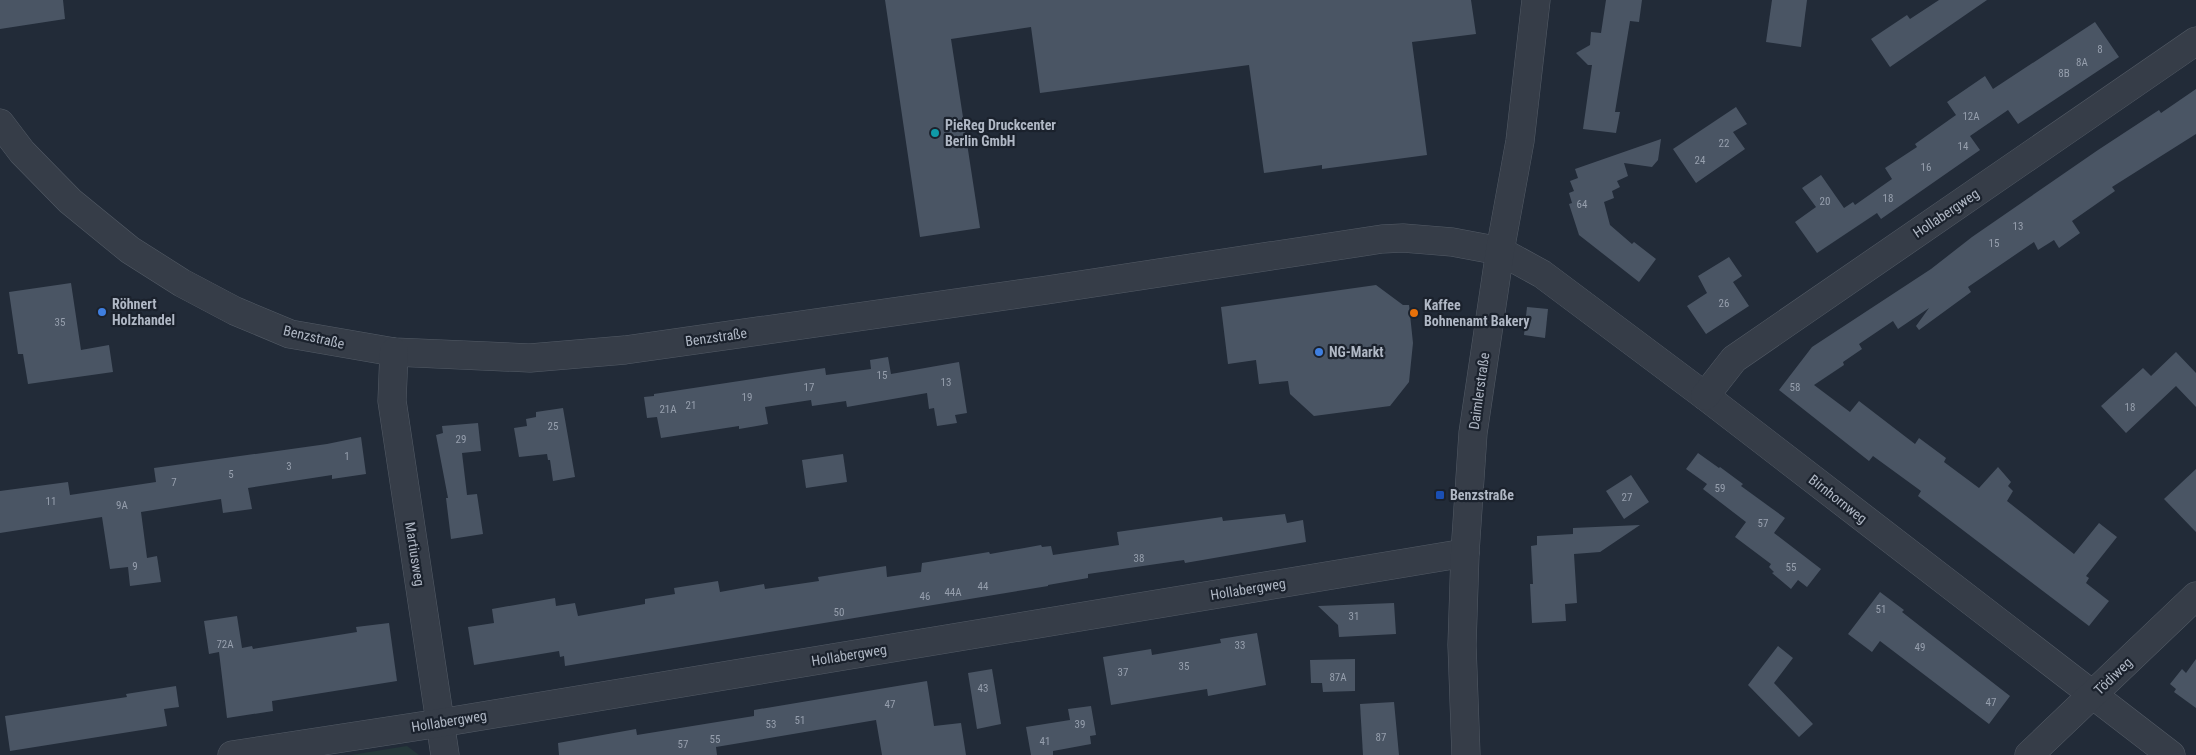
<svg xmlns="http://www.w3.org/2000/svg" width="2196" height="755" viewBox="0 0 2196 755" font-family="'Roboto Condensed',sans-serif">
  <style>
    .green { fill: #25383a }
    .building { fill: #4a5564 }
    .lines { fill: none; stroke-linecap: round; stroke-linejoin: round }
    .minor-casing { stroke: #535b66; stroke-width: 29 }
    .tertiary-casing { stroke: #535b66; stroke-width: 29 }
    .minor { stroke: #363d48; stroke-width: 28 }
    .tertiary { stroke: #363d48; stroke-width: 28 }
    .culture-dot { fill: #0f9aa8; stroke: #1b222d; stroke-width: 2 }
    .shop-dot { fill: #3f7fe0; stroke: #1b222d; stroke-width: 2 }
    .food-dot { fill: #e8710a; stroke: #1b222d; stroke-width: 2 }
    .transit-dot { fill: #1a4fb4; stroke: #1b222d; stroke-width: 2 }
    .labels { text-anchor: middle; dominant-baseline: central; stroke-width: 4.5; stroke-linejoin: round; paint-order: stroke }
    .number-label { font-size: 11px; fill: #969fad }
    .poi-label { font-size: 14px; font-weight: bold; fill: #b0b8c5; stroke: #1b222d; text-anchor: start }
    .street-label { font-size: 14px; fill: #b0b8c5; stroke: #1b222d }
  </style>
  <rect width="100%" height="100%" fill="#222b38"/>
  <path class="green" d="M 407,746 L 419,755 L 351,755 Z"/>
  <g class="building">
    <path d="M 0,0 L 63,0 L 65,19 L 0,29 Z"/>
    <path d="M 885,0 L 1471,0 L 1476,34 L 1412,42 L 1427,155 L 1322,169 L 1322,165 L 1264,173 L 1249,65 L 1040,93 L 1031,27 L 951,39 L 980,228 L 920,237 Z"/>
    <path d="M 1606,0 L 1642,0 L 1639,22 L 1630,21 L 1615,112 L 1620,112 L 1616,133 L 1583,129 L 1592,65 L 1588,65 L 1576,53 L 1590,45 L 1591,32 L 1601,33 Z"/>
    <path d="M 1772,0 L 1807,0 L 1801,47 L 1766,42 Z"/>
    <path d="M 1939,0 L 1987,0 L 1890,67 L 1871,39 L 1907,15 L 1910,19 Z"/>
    <path d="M 2095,22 L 2119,57 L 2018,124 L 2008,110 L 1970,136 L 1980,150 L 1881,219 L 1877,213 L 1817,253 L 1795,222 L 1816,207 L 1802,188 L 1821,175 L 1844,208 L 1853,202 L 1855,205 L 1892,179 L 1885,168 L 1917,147 L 1915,144 L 1956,115 L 1947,102 L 1985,76 L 1993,89 Z"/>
    <path d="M 2196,89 L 2196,134 L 2112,187 L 2115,191 L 2072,221 L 2080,233 L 2059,248 L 2054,240 L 2038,250 L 2034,242 L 1968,287 L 1971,292 L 1919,330 L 1916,326 L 1929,308 L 1898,329 L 1893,321 L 1859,344 L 1862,349 L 1843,362 L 1844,365 L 1814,385 L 1850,412 L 1859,401 L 1915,444 L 1919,438 L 1946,458 L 1944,462 L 1979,488 L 1998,467 L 2011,482 L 2008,486 L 2013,491 L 2007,501 L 2074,554 L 2099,523 L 2117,537 L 2086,576 L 2089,578 L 2086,583 L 2109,601 L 2089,626 L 1918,496 L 1921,491 L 1873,456 L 1869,461 L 1779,390 L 1812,347 L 1931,269 L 1972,237 L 2098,150 L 2159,110 L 2161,113 Z"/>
    <path d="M 1736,107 L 1747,124 L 1733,132 L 1745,149 L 1696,183 L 1673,149 Z"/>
    <path d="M 1661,139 L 1658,160 L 1652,167 L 1624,163 L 1628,176 L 1617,181 L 1620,187 L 1612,191 L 1614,198 L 1604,202 L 1610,225 L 1632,244 L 1634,242 L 1656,259 L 1639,282 L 1579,235 L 1569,204 L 1572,203 L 1569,193 L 1574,191 L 1570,181 L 1578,178 L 1575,169 Z"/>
    <path d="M 1729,257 L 1742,276 L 1733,282 L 1749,306 L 1706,334 L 1687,306 L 1707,293 L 1698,276 Z"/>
    <path d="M 71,283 L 81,350 L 109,345 L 113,372 L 28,384 L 23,354 L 18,354 L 9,292 Z"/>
    <path d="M 1376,285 L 1403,305 L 1409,305 L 1413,343 L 1409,382 L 1390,406 L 1314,416 L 1290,394 L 1288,381 L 1259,384 L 1256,360 L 1228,364 L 1221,307 Z"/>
    <path d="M 1527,307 L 1548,309 L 1545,338 L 1524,335 Z"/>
    <path d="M 2176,352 L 2196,373 L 2196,407 L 2176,386 L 2126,433 L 2101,406 L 2143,368 L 2151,376 Z"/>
    <path d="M 888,357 L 891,374 L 959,362 L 967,413 L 955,415 L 957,423 L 937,426 L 934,408 L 929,409 L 927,393 L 847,407 L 846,401 L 812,406 L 811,400 L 765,407 L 768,424 L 739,429 L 739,426 L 661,438 L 657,417 L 647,418 L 644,397 L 654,396 L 654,394 L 825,368 L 826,375 L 871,369 L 870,360 Z"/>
    <path d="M 563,408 L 575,477 L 553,481 L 550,460 L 548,460 L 547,454 L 519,457 L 514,428 L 527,426 L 526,419 L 536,417 L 536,412 Z"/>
    <path d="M 478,423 L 481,451 L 462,453 L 467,495 L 477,494 L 483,534 L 451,539 L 446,498 L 448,498 L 436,435 L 443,433 L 442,426 Z"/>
    <path d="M 361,437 L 366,474 L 332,479 L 332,475 L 248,488 L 252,509 L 223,513 L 221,499 L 141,512 L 147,558 L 157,556 L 161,582 L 130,586 L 128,567 L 110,569 L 102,517 L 0,533 L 0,491 L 68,482 L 70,495 L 156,482 L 154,468 L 327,444 Z"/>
    <path d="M 1698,453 L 1719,468 L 1720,467 L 1743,484 L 1741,486 L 1785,518 L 1774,533 L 1821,569 L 1807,587 L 1798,580 L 1791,589 L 1772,573 L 1774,572 L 1769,567 L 1771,564 L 1735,537 L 1746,522 L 1703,489 L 1707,484 L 1686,469 Z"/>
    <path d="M 843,454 L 847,482 L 806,488 L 802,460 Z"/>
    <path d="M 2196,469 L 2196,532 L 2164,499 Z"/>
    <path d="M 1631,475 L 1649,502 L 1624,519 L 1606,491 Z"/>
    <path d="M 1285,514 L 1287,523 L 1303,520 L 1306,542 L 1185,563 L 1184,560 L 1088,574 L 1088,578 L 1048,585 L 1048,586 L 565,666 L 564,656 L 560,657 L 559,651 L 474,665 L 468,627 L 494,623 L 492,609 L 555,598 L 556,606 L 575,603 L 578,616 L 645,604 L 645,599 L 675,594 L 674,588 L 718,581 L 720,592 L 764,584 L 765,589 L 819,581 L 818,577 L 886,566 L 887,577 L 921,572 L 922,563 L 989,552 L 990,554 L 1041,545 L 1042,547 L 1051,546 L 1053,555 L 1119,545 L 1117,532 L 1222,517 L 1223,521 Z"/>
    <path d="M 1640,525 L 1600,552 L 1574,554 L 1577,603 L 1565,604 L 1566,621 L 1532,623 L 1530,584 L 1533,584 L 1531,546 L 1537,545 L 1537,536 L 1573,534 L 1573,528 Z"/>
    <path d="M 1880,592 L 1904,610 L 1902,612 L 2010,696 L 1989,724 L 1880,641 L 1872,652 L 1848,634 Z"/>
    <path d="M 1394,603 L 1396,634 L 1339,637 L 1338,625 L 1318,606 Z"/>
    <path d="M 237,616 L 242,648 L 252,646 L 253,649 L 357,632 L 356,627 L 389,623 L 397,681 L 272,701 L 273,711 L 227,718 L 219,652 L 209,654 L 204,621 Z"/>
    <path d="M 1257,633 L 1266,685 L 1208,696 L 1207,689 L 1111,705 L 1103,657 L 1151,649 L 1152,655 L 1221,643 L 1220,639 Z"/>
    <path d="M 1778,646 L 1793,658 L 1774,683 L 1813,724 L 1799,737 L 1748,685 Z"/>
    <path d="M 1355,659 L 1355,691 L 1323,692 L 1322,683 L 1311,683 L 1310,660 Z"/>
    <path d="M 2196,659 L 2196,708 L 2174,692 L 2176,689 L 2170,684 L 2182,669 L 2186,673 Z"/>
    <path d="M 992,669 L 1001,724 L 977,729 L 968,673 Z"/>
    <path d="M 927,681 L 934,726 L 961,723 L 966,755 L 882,755 L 876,720 L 716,747 L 717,755 L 559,755 L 558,743 L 636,729 L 637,735 L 754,716 L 754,710 Z"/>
    <path d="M 176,686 L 179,707 L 164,709 L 167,726 L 10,751 L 5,716 L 127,697 L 126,694 Z"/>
    <path d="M 1394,702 L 1399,755 L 1363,755 L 1360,704 Z"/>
    <path d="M 1091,706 L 1096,735 L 1090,736 L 1091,744 L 1053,751 L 1053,755 L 1031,755 L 1026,727 L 1070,720 L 1068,709 Z"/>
  </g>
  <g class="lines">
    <g class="minor-casing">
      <g id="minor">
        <path d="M 0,123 L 22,152 L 70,201 L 130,250 L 182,283 L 235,311 L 290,334 L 394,352 L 530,358 L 625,350 L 1047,290 L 1382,239 L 1403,238 L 1452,242 L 1500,251 L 1542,274 L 1705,396 L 2171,755"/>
        <path d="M 394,352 L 392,401 L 445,755"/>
        <path d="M 1705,396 L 1734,359 L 2196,41"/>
        <path d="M 232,755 L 440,723 L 1465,553"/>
        <path d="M 2029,755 L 2196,596"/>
      </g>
    </g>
    <g class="tertiary-casing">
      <path id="tertiary" d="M 1466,755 L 1462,645 L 1465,553 L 1473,433 L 1500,251 L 1520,141 L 1536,0"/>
    </g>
    <use href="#minor" class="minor"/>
    <use href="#tertiary" class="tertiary"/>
  </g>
  <circle class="culture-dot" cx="935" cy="133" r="5"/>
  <g class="shop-dot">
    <circle cx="102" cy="312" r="5"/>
    <circle cx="1319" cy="352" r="5"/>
  </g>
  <circle class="food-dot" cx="1414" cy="313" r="5"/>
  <rect class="transit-dot" x="1435" y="490" width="10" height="10" rx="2.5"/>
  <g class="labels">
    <g class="number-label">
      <text x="2100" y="49">8</text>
      <text x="2082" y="62">8A</text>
      <text x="2064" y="73">8B</text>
      <text x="1971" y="116">12A</text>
      <text x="1724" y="143">22</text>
      <text x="1963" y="146">14</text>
      <text x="1700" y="160">24</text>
      <text x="1926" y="167">16</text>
      <text x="1888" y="198">18</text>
      <text x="1825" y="201">20</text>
      <text x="1582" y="204">64</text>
      <text x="2018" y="226">13</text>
      <text x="1994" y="243">15</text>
      <text x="1724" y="303">26</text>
      <text x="60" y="322">35</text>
      <text x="882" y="375">15</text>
      <text x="946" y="382">13</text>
      <text x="809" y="387">17</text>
      <text x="1795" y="387">58</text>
      <text x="747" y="397">19</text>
      <text x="691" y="405">21</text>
      <text x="2130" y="407">18</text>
      <text x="668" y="409">21A</text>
      <text x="553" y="426">25</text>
      <text x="461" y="439">29</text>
      <text x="347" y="456">1</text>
      <text x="289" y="466">3</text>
      <text x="231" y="474">5</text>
      <text x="174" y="482">7</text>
      <text x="1720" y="488">59</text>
      <text x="1627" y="497">27</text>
      <text x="51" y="501">11</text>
      <text x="122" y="505">9A</text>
      <text x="1763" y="523">57</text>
      <text x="1139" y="558">38</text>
      <text x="135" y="566">9</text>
      <text x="1791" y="567">55</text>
      <text x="983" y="586">44</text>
      <text x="953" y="592">44A</text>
      <text x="925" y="596">46</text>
      <text x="1881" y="609">51</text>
      <text x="839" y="612">50</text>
      <text x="1354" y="616">31</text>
      <text x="225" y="644">72A</text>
      <text x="1240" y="645">33</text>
      <text x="1920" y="647">49</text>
      <text x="1184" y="666">35</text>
      <text x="1123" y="672">37</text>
      <text x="1338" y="677">87A</text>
      <text x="983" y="688">43</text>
      <text x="1991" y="702">47</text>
      <text x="890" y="704">47</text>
      <text x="800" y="720">51</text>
      <text x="771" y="724">53</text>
      <text x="1080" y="724">39</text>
      <text x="1381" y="737">87</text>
      <text x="715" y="739">55</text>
      <text x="1045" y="741">41</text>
      <text x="683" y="744">57</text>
    </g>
    <g class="poi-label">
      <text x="945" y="125">PieReg Druckcenter<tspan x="945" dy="16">Berlin GmbH</tspan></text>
      <text x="112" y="304">Röhnert<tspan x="112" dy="16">Holzhandel</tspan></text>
      <text x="1424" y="305">Kaffee<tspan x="1424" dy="16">Bohnenamt Bakery</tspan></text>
      <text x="1329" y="352">NG-Markt</text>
      <text x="1450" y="495">Benzstraße</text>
    </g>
    <g class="street-label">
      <text transform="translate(1946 213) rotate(-34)">Hollabergweg</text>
      <text transform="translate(314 337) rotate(13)">Benzstraße</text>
      <text transform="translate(716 337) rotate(-8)">Benzstraße</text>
      <text transform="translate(1479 391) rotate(-82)">Daimlerstraße</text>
      <text transform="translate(1838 499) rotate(38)">Birnhornweg</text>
      <text transform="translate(415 554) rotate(81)">Martiusweg</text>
      <text transform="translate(1248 589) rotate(-9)">Hollabergweg</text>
      <text transform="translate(849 655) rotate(-9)">Hollabergweg</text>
      <text transform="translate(2113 676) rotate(-44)">Tödiweg</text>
      <text transform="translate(449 721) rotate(-9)">Hollabergweg</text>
    </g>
  </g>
</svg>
